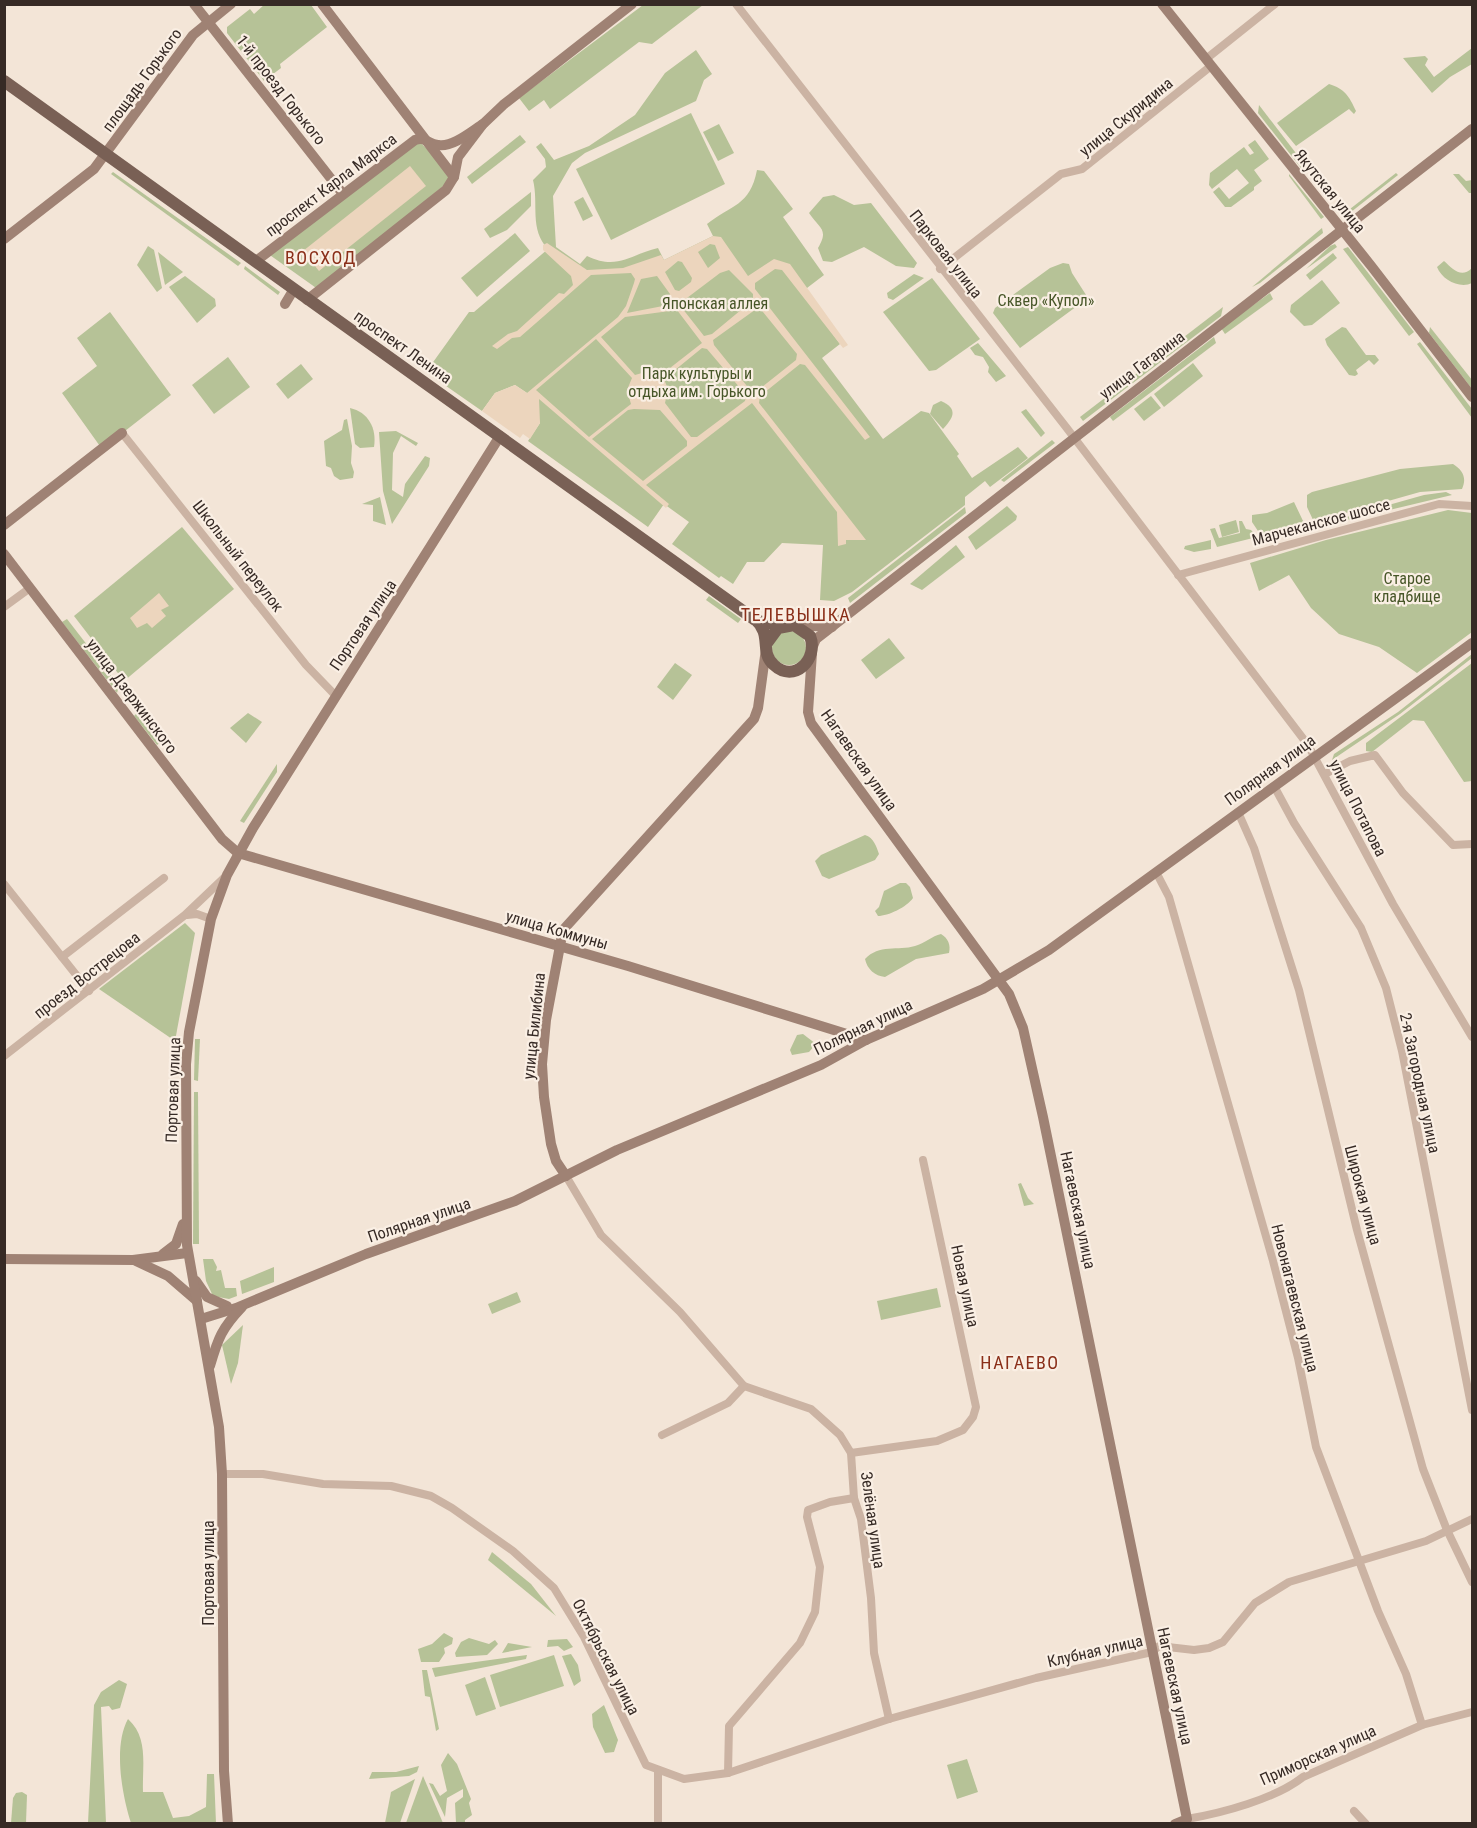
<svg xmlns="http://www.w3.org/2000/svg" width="1477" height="1828" viewBox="0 0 1477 1828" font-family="'Roboto Condensed',sans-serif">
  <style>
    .green { fill: #b6c297 }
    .plaza { fill: #ecd5bd; fill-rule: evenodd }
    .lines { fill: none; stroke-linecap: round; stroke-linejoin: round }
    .street { stroke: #cbb3a3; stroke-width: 8 }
    .secondary { stroke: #9f8274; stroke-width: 10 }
    .primary { stroke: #796055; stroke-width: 12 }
    .labels { text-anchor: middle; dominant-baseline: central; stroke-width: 4.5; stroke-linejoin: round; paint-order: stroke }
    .street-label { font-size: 16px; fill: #362a25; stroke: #faefe4 }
    .park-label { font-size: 16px; fill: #475628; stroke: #faefe4 }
    .neighbourhood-label { font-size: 18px; letter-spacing: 1.5px; fill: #8a2f19; stroke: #faefe4 }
  </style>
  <rect width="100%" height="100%" fill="#f3e5d7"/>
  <g class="green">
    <path d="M 265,4 L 311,5 L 327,27 L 280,64 L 281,68 L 264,81 L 227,33 L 227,27 L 250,9 L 254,14 Z"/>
    <path d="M 643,5 L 703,5 L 652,44 L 639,42 L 550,109 L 544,100 L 529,111 L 519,98 Z"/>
    <path d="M 1472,48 L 1472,64 L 1450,77 L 1432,93 L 1403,58 L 1425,56 L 1428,59 L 1425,65 L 1434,77 Z"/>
    <path d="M 696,50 L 712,74 L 704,80 L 696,101 L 585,153 L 572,163 L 553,196 L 556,247 L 580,264 L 587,256 C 618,271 631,254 658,248 L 664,260 L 713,236 L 707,224 C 731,205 750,206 757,170 L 764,171 L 793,209 L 783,217 L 824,275 L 807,288 L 801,290 L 840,344 L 822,358 L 883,439 L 921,411 L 929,413 L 959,454 L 957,456 L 972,478 L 1018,447 L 1028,458 L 990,487 L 985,481 L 965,497 L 965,505 L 852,592 L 834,601 L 820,600 L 823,545 L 782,543 L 764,562 L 747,562 L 733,584 L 721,576 L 719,578 L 672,544 L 689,522 L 664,504 L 648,527 L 528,441 L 540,423 L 527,393 L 515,385 L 495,393 L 482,411 L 426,372 L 469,312 L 474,312 L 548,249 C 529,229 539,204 533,180 L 546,167 L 545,159 L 536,147 L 541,143 L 554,160 L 589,146 L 635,115 L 665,73 Z"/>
    <path d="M 1329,84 C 1345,89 1349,96 1356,111 L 1354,114 L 1349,109 L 1296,146 L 1277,123 Z"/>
    <path d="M 1259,105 L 1305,165 L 1301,168 L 1258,113 Z"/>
    <path d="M 691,113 L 725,184 L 611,240 L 576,169 Z"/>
    <path d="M 719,124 L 734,153 L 718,161 L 703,132 Z"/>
    <path d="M 520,135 L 526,142 L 472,184 L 467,177 Z"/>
    <path d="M 417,139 L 454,177 L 319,290 L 267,253 Z"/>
    <path d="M 1255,140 L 1269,159 L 1254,170 L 1262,181 L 1254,187 L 1254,190 L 1231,207 L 1225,207 L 1213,192 L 1219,187 L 1229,199 L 1249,183 L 1237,169 L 1212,189 L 1209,185 L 1210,173 L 1244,147 L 1250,155 L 1254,153 L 1248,145 Z"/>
    <path d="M 113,172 L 241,263 L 238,266 L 111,174 Z"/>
    <path d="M 1396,173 L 1398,175 L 1351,212 L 1350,209 Z"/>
    <path d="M 1289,174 L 1324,217 L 1321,219 L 1289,176 Z"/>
    <path d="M 1453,174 L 1459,174 L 1466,181 L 1472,180 L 1472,193 L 1469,193 Z"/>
    <path d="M 531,192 L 531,206 L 507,230 L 490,238 L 484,229 Z"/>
    <path d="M 834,195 L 854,205 L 871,203 L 917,263 L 914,268 L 896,266 L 864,247 L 832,262 L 823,261 L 818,248 C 829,229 820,229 809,213 L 823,197 Z"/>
    <path d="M 583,197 L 593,216 L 583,221 L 574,202 Z"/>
    <path d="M 1322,228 L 1323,233 L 1260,283 L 1252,287 Z"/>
    <path d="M 515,233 L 530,251 L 477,297 L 461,278 Z"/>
    <path d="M 1335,244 L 1337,247 L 1306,269 L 1330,246 Z"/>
    <path d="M 148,246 L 154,250 L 162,288 L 157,292 L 137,265 Z"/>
    <path d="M 1348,247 L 1414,332 L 1409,336 L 1343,249 Z"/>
    <path d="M 158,252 L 183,272 L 165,285 Z"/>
    <path d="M 1333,253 L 1337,258 L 1310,280 L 1306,275 Z"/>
    <path d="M 1444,261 C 1453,269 1461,279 1472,268 L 1472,283 C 1460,289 1442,280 1437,267 Z"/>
    <path d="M 1063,263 L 1069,264 L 1072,273 L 1088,298 L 1020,348 L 993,313 L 995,308 L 1050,268 Z"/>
    <path d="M 245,266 L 280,292 L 278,295 L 244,269 Z"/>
    <path d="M 914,274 L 924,278 L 893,300 L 888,298 L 887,293 Z"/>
    <path d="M 185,276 L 215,299 L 216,306 L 197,323 L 169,287 Z"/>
    <path d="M 932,278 L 980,339 L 936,370 L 929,371 L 883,312 Z"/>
    <path d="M 1322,280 L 1340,303 L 1312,325 L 1304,326 L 1290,312 L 1291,305 Z"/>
    <path d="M 1270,293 L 1273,299 L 1225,334 L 1221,328 Z"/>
    <path d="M 1223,307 L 1221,316 L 1083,421 L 1080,417 Z"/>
    <path d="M 110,312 L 171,395 L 102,449 L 62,393 L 97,366 L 77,338 Z"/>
    <path d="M 1342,327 L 1346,328 L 1366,355 L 1375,355 L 1379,360 L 1374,365 L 1369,360 L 1356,370 L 1358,374 L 1355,376 L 1349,375 L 1327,345 L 1325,339 Z"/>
    <path d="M 1430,327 L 1472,380 L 1472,389 L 1429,333 Z"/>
    <path d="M 1214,337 L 1216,343 L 1113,421 L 1110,417 Z"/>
    <path d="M 1420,342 L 1472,409 L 1472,418 L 1417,344 Z"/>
    <path d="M 978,343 L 1006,376 L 996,382 L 988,372 L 989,367 L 983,357 L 975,355 L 970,348 Z"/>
    <path d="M 228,357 L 250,387 L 214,414 L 192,385 Z"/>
    <path d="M 1193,363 L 1203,376 L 1164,407 L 1154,394 Z"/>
    <path d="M 301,364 L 313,379 L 288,399 L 276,384 Z"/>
    <path d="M 1151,396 L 1161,408 L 1144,421 L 1134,409 Z"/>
    <path d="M 941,401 C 959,409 953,418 943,429 L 930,414 L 933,405 Z"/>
    <path d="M 350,408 C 368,412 377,428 374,447 L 360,448 L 355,444 Z"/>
    <path d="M 1026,409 L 1045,433 L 1041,437 L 1021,412 Z"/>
    <path d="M 347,419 L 352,446 L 351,463 L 354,472 L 353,478 L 340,480 L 334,476 L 331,468 L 326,466 L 324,441 L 342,430 L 344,420 Z"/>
    <path d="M 396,431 L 418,443 L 416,446 L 401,436 L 393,453 L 392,490 L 403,497 L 405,484 L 425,456 L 430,458 L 429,466 L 392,524 L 383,491 L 379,432 Z"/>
    <path d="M 1052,440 L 1055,443 L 1004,482 L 1001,480 Z"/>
    <path d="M 1453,464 C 1463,470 1467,478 1462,489 L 1420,492 L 1314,522 L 1307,507 L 1307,495 L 1312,492 L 1400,469 Z"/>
    <path d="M 1446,492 L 1452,495 L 1314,528 L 1314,526 L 1424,495 Z"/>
    <path d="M 380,497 L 386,525 L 373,521 L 373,505 L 362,504 Z"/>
    <path d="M 1294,502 L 1304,523 L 1264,534 L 1260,534 L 1252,522 L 1252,515 L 1267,513 Z"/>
    <path d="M 1007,506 L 1017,516 L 1016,520 L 976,550 L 968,537 Z"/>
    <path d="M 965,507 L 966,513 L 850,603 L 848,598 Z"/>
    <path d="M 1448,510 L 1472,513 L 1472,632 L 1417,673 L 1379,647 L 1339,634 L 1311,608 L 1289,575 L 1259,591 L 1250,563 L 1326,540 Z"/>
    <path d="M 1236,520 L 1239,532 L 1222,537 L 1219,525 Z"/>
    <path d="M 1239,521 L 1242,521 L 1246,529 L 1251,530 L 1257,537 L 1217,547 L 1210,529 L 1215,528 L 1219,538 L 1240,533 Z"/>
    <path d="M 182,527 L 234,589 L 124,681 L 74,616 Z"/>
    <path d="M 1211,540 L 1211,549 L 1194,552 L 1184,549 L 1185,546 Z"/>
    <path d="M 956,545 L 965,557 L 922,590 L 910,584 Z"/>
    <path d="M 709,596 L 741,619 L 738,623 L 706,600 Z"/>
    <path d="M 67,619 L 119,686 L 117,693 L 62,622 Z"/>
    <circle cx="789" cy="648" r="17"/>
    <path d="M 889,638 L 905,658 L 876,679 L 861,660 Z"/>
    <path d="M 1472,654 L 1472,658 L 1400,714 L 1332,760 L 1334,754 L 1398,712 Z"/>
    <path d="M 675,663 L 692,675 L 673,700 L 657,687 Z"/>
    <path d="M 1472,663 L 1472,781 L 1464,782 L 1424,721 L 1413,720 L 1372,752 L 1366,751 L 1366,743 Z"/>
    <path d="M 138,712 L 161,742 L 157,745 L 134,716 Z"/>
    <path d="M 248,713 L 262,722 L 246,743 L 230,728 Z"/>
    <path d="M 277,764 L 277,772 L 244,823 L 240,821 Z"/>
    <path d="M 865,835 C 874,838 876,846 879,854 L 875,860 L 829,879 L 822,876 L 815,861 L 821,855 Z"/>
    <path d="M 900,883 L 906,883 L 910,887 L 913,898 C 907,907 888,916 878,916 L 875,911 L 879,907 L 884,891 Z"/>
    <path d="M 185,923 L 195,933 L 175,1041 L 99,989 Z"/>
    <path d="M 941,934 C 948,938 951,945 949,953 L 916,959 L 885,977 C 875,976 867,969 865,959 C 879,944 898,951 915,946 C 925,943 932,936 941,934 Z"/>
    <path d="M 803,1034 L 816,1044 L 809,1052 L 792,1055 L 790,1050 L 797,1035 Z"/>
    <path d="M 195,1039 L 200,1039 L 198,1081 L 194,1080 Z"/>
    <path d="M 194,1092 L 198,1092 L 199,1244 L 193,1244 Z"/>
    <path d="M 1021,1183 L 1028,1198 L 1034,1204 L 1024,1206 L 1018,1184 Z"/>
    <path d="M 203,1259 L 213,1259 L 217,1267 L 216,1271 L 221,1270 L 225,1288 L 236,1288 L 237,1296 L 229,1299 L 213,1296 L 206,1281 Z"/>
    <path d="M 274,1267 L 274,1282 L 242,1294 L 240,1281 Z"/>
    <path d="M 937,1288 L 941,1307 L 881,1320 L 877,1301 Z"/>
    <path d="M 517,1292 L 521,1302 L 492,1314 L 488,1304 Z"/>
    <path d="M 243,1325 L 238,1363 L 231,1384 L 222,1345 Z"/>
    <path d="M 492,1552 L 531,1584 L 556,1616 L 488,1560 Z"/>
    <path d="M 444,1633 L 453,1638 L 452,1644 L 444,1648 L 445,1653 L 439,1662 L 421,1662 L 418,1649 L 432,1644 Z"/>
    <path d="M 469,1638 L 489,1644 L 495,1640 L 498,1644 L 487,1655 L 456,1657 L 455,1653 L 461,1642 Z"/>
    <path d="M 567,1639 L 573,1647 L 564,1651 L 558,1646 L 547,1647 L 548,1640 Z"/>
    <path d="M 508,1643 L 532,1647 L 502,1653 Z"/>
    <path d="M 571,1654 L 578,1665 L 581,1681 L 574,1686 L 562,1656 Z"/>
    <path d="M 527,1655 L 526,1659 L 435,1677 L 432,1668 Z"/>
    <path d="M 554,1655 L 564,1686 L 500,1707 L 490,1675 Z"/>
    <path d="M 422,1670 L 427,1670 L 439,1729 L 436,1731 L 430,1697 L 425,1696 Z"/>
    <path d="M 485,1677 L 496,1709 L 476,1716 L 465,1685 Z"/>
    <path d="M 119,1680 L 127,1684 L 120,1708 L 112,1710 L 109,1706 L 101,1707 L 106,1823 L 88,1823 L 94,1705 L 101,1692 Z"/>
    <path d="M 604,1705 L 618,1740 L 614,1752 L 605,1753 L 593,1727 L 592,1714 Z"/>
    <path d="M 128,1719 C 149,1738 142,1766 143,1792 L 163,1792 L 173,1818 L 189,1816 L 206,1807 L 207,1774 L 214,1774 L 216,1823 L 131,1823 C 122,1795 113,1746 128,1719 Z"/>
    <path d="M 448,1753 L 457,1764 L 471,1799 L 469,1803 L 472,1815 L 465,1820 L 465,1823 L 456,1823 L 455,1803 L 463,1797 L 463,1789 L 447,1798 L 445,1817 L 429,1783 L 433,1784 L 440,1796 L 447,1791 L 441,1765 Z"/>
    <path d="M 967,1759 L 978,1792 L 957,1799 L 947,1765 Z"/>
    <path d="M 419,1766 L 417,1772 L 409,1776 L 369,1779 L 372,1772 L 396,1772 Z"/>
    <path d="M 423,1776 L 443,1823 L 406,1823 Z"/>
    <path d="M 415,1779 L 400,1823 L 385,1823 L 391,1792 Z"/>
    <path d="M 22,1792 L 27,1795 L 26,1823 L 11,1823 L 13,1798 L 16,1793 Z"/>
  </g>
  <g class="plaza">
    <path d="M 410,166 L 426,186 L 319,271 L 303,251 Z"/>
    <path d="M 713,236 L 721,237 L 748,276 L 774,259 L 790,264 L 848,345 L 843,348 L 782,270 L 775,269 L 755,283 L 755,289 L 870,437 L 865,440 L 805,365 L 800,364 L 760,396 L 759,403 L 866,540 L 846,540 L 846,544 L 838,546 L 837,512 L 752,403 L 646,485 L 669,504 L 666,508 L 539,399 L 540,423 L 530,439 L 523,434 L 520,438 L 482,411 L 495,393 L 515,385 L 527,393 L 618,317 L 626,306 L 634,283 L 635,279 L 631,273 L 591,275 L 520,337 L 512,338 L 497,349 L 492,346 L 508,334 L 517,331 L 559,293 L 564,294 L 573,285 L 571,276 L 543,250 L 543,245 L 547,243 L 587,270 L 623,268 L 661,255 L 664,260 ZM 710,244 L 715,245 L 720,258 L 708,268 L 698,252 ZM 678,261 L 682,262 L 692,278 L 691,282 L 679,291 L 675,290 L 665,272 ZM 729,270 L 753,294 L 753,300 L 712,334 L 704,336 L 682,308 L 683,301 L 720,273 ZM 657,276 L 670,294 L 668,305 L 627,313 L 641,279 ZM 759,307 L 797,354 L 796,360 L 757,391 L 751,391 L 714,345 L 713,340 ZM 677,310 L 702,343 L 661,375 L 649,371 L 635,375 L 601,337 L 625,317 ZM 596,339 L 632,378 L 627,390 L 631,404 L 589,437 L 536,390 ZM 702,348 L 707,349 L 746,395 L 745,401 L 697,437 L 691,437 L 665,403 L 668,389 L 664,379 ZM 634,409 L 660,410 L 687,441 L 687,446 L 643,481 L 592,439 L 628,410 Z"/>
    <path d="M 159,593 L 169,606 L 161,610 L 166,616 L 152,628 L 147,623 L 137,628 L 130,618 Z"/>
  </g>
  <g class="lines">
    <g class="street">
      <path d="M 736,4 L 1066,427 L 1308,745 L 1393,904 L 1472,1037"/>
      <path d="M 1206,59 L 1275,4"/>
      <path d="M 940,269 L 1061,174 L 1082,169 L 1211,66"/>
      <path d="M 122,433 L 306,665 L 335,695"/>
      <path d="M 1178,575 L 1439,504 L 1472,506"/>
      <path d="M 4,607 L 30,588"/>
      <path d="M 1325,774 L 1350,761 L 1375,755 L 1403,793 L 1453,845 L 1472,844"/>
      <path d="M 1274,786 L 1294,823 L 1361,928 L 1386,988 L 1402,1051 L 1472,1410"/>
      <path d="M 1238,812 L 1254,848 L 1299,990 L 1357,1230 L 1423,1469 L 1447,1530 L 1472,1582"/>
      <path d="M 1156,872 L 1169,897 L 1273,1261 L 1298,1358 L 1316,1447 L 1378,1611 L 1406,1674 L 1422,1725"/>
      <path d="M 4,884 L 89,991"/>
      <path d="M 187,915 L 197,914 L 211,919"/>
      <path d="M 62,957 L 164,878"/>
      <path d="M 4,1056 L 185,915 L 225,877"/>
      <path d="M 566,1176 L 601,1235 L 680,1312 L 744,1386 L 811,1409 L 840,1435 L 851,1453"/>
      <path d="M 662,1435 L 728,1403 L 744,1386"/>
      <path d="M 222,1474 L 263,1474 L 323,1484 L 391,1486 L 431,1496 L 452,1508 L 513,1551 L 554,1588 L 584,1637 L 646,1765 L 684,1779 L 728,1773 L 889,1719 L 1036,1678 L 1152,1652 L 1159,1646 L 1194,1650 L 1209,1648 L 1223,1642 L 1255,1603 L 1289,1582 L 1426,1541 L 1472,1519"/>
      <path d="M 889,1719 L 874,1653 L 871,1598 L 861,1519 L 854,1498 L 851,1453 L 937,1441 L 963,1430 L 973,1417 L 976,1407 L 923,1160"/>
      <path d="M 728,1773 L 729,1726 L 800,1643 L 815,1612 L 820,1567 L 807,1517 L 808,1510 L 830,1502 L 854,1498"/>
      <path d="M 1354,1811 L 1366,1824"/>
      <path d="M 1187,1822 L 1187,1819 C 1222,1813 1275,1799 1303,1777 L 1422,1725 L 1472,1712"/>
      <path d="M 658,1824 L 658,1770"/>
    </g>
    <g class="secondary">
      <path d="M 194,4 L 343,194"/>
      <path d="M 1162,4 L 1372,267 L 1472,397"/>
      <path d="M 454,177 L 458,157 L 483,124 L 503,105 L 632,4"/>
      <path d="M 4,239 L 94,169 L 193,35 L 231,4"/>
      <path d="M 256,261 L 415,140 C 425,136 428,144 438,145 C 452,148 472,131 483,124"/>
      <path d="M 307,300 L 446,190 L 454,177 L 322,4"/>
      <path d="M 285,304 L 294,289"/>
      <path d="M 4,525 L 122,433"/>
      <path d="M 4,554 L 222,839 L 238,853 L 628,966 L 866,1040"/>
      <path d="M 794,625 L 832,627"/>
      <path d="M 813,646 L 816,639 L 1472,129"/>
      <path d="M 812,653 L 808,712 L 811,723 L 1009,994 L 1023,1028 L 1043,1117 L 1187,1819 L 1175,1824"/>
      <path d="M 566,1176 L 556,1161 L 551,1144 L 544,1097 L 542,1064 L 546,1020 L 563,930 L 754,719 L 758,708 L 766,649"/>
      <path d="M 163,1254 L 176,1244 L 183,1224"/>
      <path d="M 4,1259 L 133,1260 L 187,1253"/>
      <path d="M 136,1261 L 168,1276 L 197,1301"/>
      <path d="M 196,1281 L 207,1297 L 227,1306"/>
      <path d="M 201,1319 L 236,1308 L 366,1254 L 515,1201 L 617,1150 L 821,1065 L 866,1040 L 983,989 L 1049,950 L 1472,643"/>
      <path d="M 210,1366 C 218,1338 222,1328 242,1307"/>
      <path d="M 228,1824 L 224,1771 L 222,1474 L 219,1427 L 187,1245 L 186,1064 L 189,1032 L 211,919 L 227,875 L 253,828 L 500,436"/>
    </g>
    <g class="primary">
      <path d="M 4,81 L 754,619 L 765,623 L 788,625"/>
      <path d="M 755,619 C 773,635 759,652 774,665 C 794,684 819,659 810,636 L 794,625 L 778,628 L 767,643"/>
    </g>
  </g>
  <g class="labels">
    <g class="street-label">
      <text transform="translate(142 80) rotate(-54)">площадь Горького</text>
      <text transform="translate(281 90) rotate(52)">1-й проезд Горького</text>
      <text transform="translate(1126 117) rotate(-39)">улица Скуридина</text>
      <text transform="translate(331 185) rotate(-37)">проспект Карла Маркса</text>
      <text transform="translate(1330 191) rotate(51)">Якутская улица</text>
      <text transform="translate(946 254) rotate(52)">Парковая улица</text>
      <text transform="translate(403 347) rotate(35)">проспект Ленина</text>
      <text transform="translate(1142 365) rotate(-37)">улица Гагарина</text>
      <text transform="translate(1321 522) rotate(-15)">Марчеканское шоссе</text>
      <text transform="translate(238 556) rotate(52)">Школьный переулок</text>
      <text transform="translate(363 625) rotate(-56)">Портовая улица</text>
      <text transform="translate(132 696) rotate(53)">улица Дзержинского</text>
      <text transform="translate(859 760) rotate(55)">Нагаевская улица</text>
      <text transform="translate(1270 770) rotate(-36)">Полярная улица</text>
      <text transform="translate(1358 808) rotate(63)">улица Потапова</text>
      <text transform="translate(557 930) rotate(16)">улица Коммуны</text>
      <text transform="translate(87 975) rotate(-38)">проезд Вострецова</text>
      <text transform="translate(534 1026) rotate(-84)">улица Билибина</text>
      <text transform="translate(863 1027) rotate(-26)">Полярная улица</text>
      <text transform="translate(1420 1083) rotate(78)">2-я Загородная улица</text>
      <text transform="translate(173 1090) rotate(-88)">Портовая улица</text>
      <text transform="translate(1363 1195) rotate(75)">Широкая улица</text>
      <text transform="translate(1078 1210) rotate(78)">Нагаевская улица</text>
      <text transform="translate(419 1220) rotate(-19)">Полярная улица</text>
      <text transform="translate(965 1286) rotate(78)">Новая улица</text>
      <text transform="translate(1295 1298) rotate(76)">Новонагаевская улица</text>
      <text transform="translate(873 1520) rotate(82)">Зелёная улица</text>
      <text transform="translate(208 1573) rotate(-90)">Портовая улица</text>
      <text transform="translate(1095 1651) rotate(-13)">Клубная улица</text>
      <text transform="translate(606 1657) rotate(63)">Октябрьская улица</text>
      <text transform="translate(1175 1686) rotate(78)">Нагаевская улица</text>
      <text transform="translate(1318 1755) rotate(-24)">Приморская улица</text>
    </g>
    <g class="park-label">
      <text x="1046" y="300">Сквер «Купол»</text>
      <text x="715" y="303">Японская аллея</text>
      <text x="697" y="373">Парк культуры и<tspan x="697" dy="18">отдыха им. Горького</tspan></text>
      <text x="1407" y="578">Старое<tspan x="1407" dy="18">кладбище</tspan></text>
    </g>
    <g class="neighbourhood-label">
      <text x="321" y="257">ВОСХОД</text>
      <text x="796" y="614">ТЕЛЕВЫШКА</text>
      <text x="1020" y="1362">НАГАЕВО</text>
    </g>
  </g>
  <rect width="1477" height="1828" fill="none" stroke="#362a25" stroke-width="12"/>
</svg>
